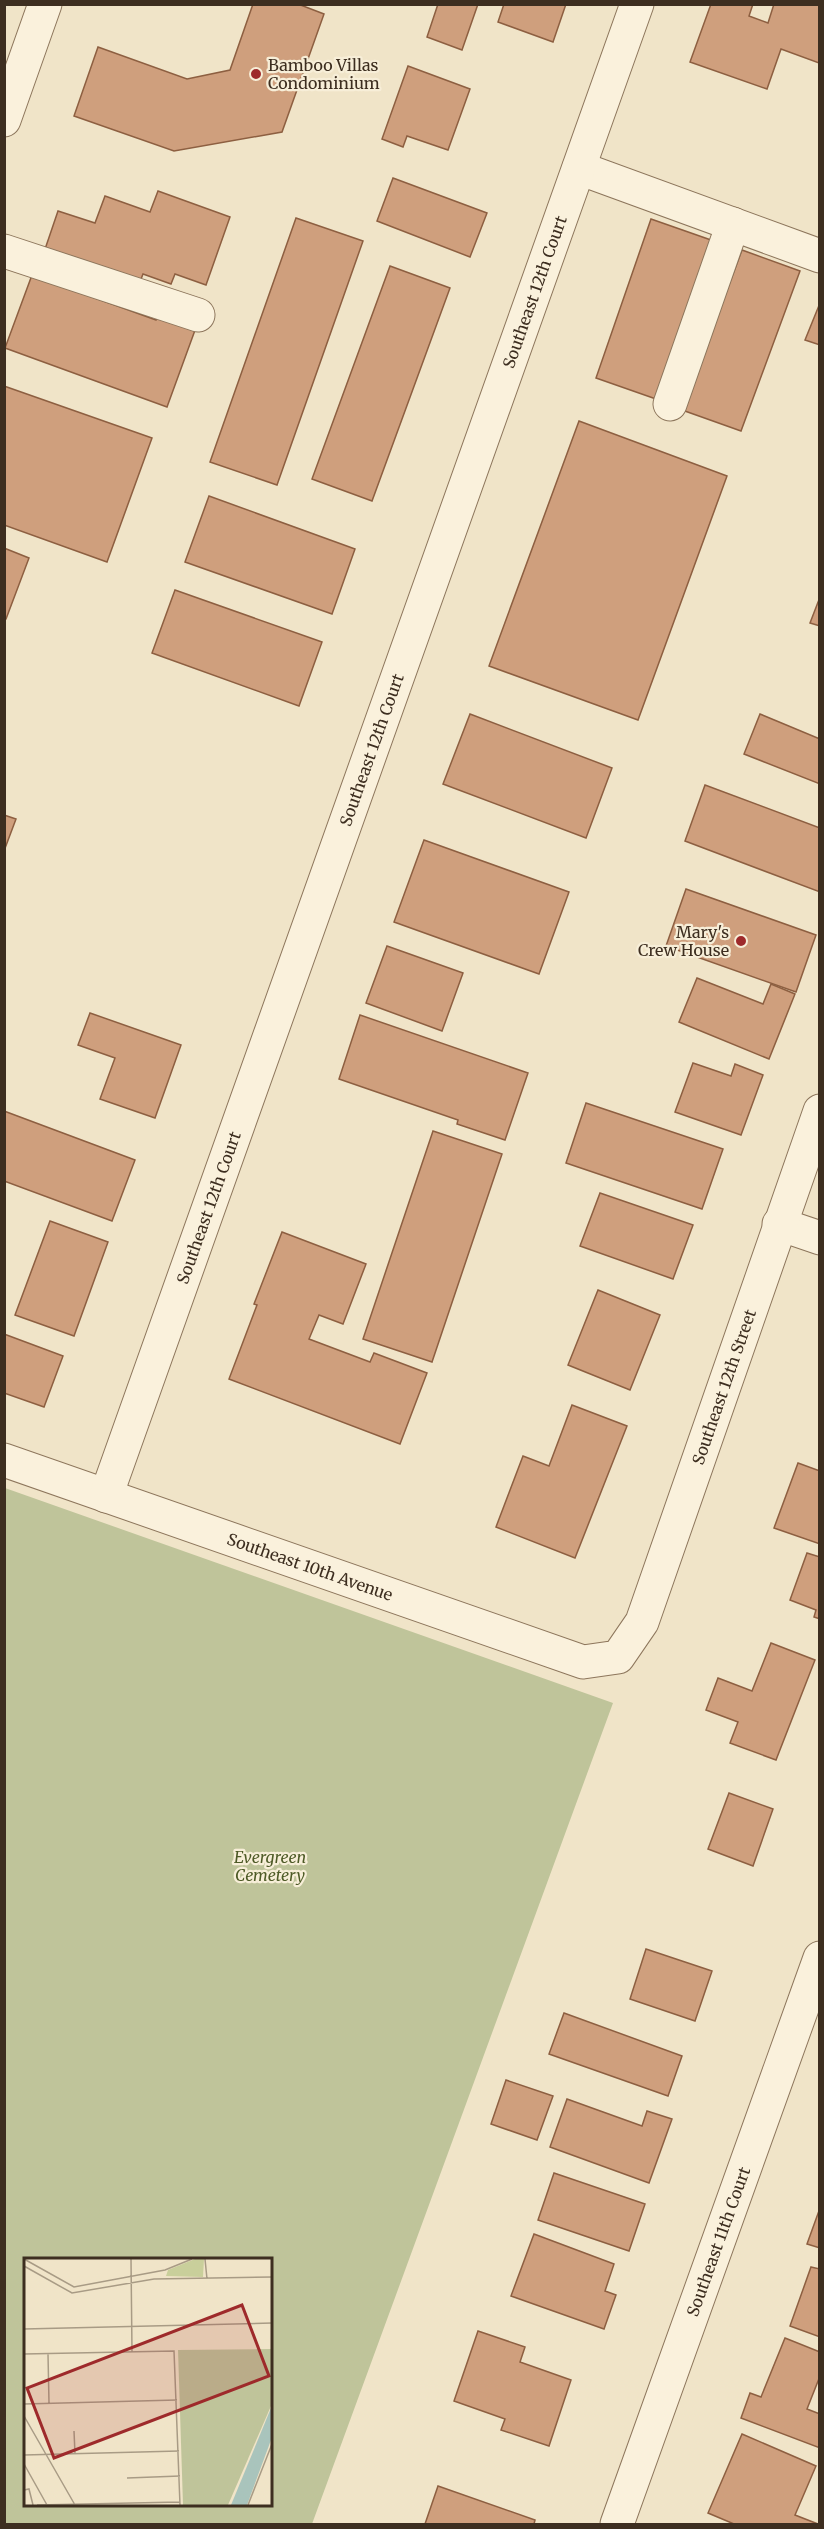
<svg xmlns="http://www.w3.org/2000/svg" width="824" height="2529" viewBox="0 0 824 2529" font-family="Merriweather,serif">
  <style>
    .cemetery { fill: #bfc49a; fill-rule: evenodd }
    .building { fill: #cf9f7d; stroke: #8d5f41; stroke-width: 1.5 }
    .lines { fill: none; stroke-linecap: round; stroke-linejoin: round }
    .minor-casing { stroke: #8d765c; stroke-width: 35 }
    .minor { stroke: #faf1dc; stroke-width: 33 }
    .poi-dot { fill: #9e2a2b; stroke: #f7eed8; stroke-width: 2 }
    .labels { text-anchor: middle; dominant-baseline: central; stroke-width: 4.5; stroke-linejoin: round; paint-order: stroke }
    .poi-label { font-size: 16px; fill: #3d2e20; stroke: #f7eed8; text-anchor: start }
    .street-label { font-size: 16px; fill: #3d2e20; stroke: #f7eed8 }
    .park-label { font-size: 16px; font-style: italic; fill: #4d5a26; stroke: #f7eed8 }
    .inset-road { fill: none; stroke: #a89b85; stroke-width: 1.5 }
    .view { fill: #9e2a2b; fill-opacity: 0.15; stroke: #9e2a2b; stroke-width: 3 }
    .inset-edge { fill: none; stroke: #3d2e20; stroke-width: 3 }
  </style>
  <rect width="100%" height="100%" fill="#f0e4c8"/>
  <path class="cemetery" d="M 5,1488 L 613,1703 L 312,2524 L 5,2524 ZM 26,2259 L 270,2259 L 270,2504 L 26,2504 Z"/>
  <g class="building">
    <path d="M 253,4 L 298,4 L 324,14 L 282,132 L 174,151 L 74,116 L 98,47 L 187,79 L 230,70 Z"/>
    <path d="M 438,4 L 478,4 L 462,50 L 427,37 Z"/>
    <path d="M 504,4 L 566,4 L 553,42 L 498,22 Z"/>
    <path d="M 711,4 L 753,4 L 749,16 L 768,23 L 774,4 L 820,4 L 819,63 L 781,49 L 767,89 L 690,62 Z"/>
    <path d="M 408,66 L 470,89 L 448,150 L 407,136 L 403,147 L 382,139 Z"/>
    <path d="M 393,178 L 487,213 L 470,257 L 377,221 Z"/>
    <path d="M 158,191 L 230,217 L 206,285 L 175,274 L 171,284 L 143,274 L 136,292 L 42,258 L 58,211 L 95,223 L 105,196 L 150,212 Z"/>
    <path d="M 296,218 L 363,241 L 277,485 L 210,462 Z"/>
    <path d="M 651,219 L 711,240 L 656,399 L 596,378 Z"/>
    <path d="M 742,250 L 800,271 L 741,431 L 682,410 Z"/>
    <path d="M 390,266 L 450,288 L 372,501 L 312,479 Z"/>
    <path d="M 32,275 L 156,320 L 160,309 L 198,322 L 167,407 L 5,348 Z"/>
    <path d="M 820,303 L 820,345 L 805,340 Z"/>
    <path d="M 4,386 L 152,438 L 107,562 L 4,525 Z"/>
    <path d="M 579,421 L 727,476 L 638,720 L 489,666 Z"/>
    <path d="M 209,496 L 355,549 L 332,614 L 185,562 Z"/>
    <path d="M 4,548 L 29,558 L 6,619 L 4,619 Z"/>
    <path d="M 175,590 L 322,642 L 299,706 L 152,653 Z"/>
    <path d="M 820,597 L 820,626 L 810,623 Z"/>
    <path d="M 470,714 L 612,768 L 586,838 L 443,784 Z"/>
    <path d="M 760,714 L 820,739 L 820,784 L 744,754 Z"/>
    <path d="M 705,785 L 820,828 L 820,892 L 685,841 Z"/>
    <path d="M 4,815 L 16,819 L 4,851 Z"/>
    <path d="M 424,840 L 569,892 L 539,974 L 394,922 Z"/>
    <path d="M 686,889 L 816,935 L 796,992 L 666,946 Z"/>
    <path d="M 387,946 L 463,973 L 442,1031 L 366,1003 Z"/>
    <path d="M 697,978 L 763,1004 L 771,984 L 795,994 L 769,1059 L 679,1022 Z"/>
    <path d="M 90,1013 L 181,1045 L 155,1118 L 100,1099 L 115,1058 L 78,1045 Z"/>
    <path d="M 360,1015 L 528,1073 L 505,1140 L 457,1124 L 458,1120 L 339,1079 Z"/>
    <path d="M 693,1063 L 731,1076 L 735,1064 L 763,1075 L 741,1135 L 675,1112 Z"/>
    <path d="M 586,1103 L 723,1149 L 702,1209 L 566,1163 Z"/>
    <path d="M 4,1111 L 135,1160 L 112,1221 L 4,1181 Z"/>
    <path d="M 433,1131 L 502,1154 L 432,1362 L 363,1339 Z"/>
    <path d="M 600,1193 L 693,1225 L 673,1279 L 580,1246 Z"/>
    <path d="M 50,1221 L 108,1242 L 74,1336 L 15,1315 Z"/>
    <path d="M 282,1232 L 366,1264 L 343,1324 L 319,1315 L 309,1339 L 370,1362 L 374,1353 L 427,1373 L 400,1444 L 229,1379 L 257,1305 L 254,1304 Z"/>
    <path d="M 598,1290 L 660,1315 L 630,1390 L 568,1365 Z"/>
    <path d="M 4,1334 L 63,1356 L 44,1407 L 4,1393 Z"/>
    <path d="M 572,1405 L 627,1426 L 575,1558 L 496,1527 L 523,1456 L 549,1466 Z"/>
    <path d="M 798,1463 L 820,1471 L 820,1544 L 774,1528 Z"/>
    <path d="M 807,1553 L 820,1557 L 820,1619 L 814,1617 L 816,1610 L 790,1600 Z"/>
    <path d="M 771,1643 L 815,1660 L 776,1760 L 730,1743 L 738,1722 L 706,1710 L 718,1678 L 752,1691 Z"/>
    <path d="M 729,1793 L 773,1809 L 753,1866 L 708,1849 Z"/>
    <path d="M 646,1949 L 712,1971 L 695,2021 L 630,1999 Z"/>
    <path d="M 564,2013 L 682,2056 L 668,2096 L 549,2054 Z"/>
    <path d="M 506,2080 L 553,2096 L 537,2140 L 491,2124 Z"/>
    <path d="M 567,2099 L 642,2126 L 647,2111 L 672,2119 L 649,2183 L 550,2147 Z"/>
    <path d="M 554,2173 L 645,2204 L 629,2251 L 538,2220 Z"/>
    <path d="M 820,2208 L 820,2248 L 807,2244 Z"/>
    <path d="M 534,2234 L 614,2264 L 605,2291 L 616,2295 L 604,2329 L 511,2296 Z"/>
    <path d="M 811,2267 L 820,2269 L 820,2337 L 790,2326 Z"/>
    <path d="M 478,2331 L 525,2347 L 520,2362 L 571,2380 L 549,2446 L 501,2430 L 505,2419 L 454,2401 Z"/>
    <path d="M 785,2338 L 820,2352 L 820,2376 L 807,2409 L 820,2414 L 820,2448 L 741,2418 L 750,2393 L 761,2397 Z"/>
    <path d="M 742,2434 L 816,2466 L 795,2515 L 818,2524 L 734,2524 L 708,2513 Z"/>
    <path d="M 438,2486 L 535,2520 L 534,2524 L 425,2524 Z"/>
  </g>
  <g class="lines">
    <g class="minor-casing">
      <g id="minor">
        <path d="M 4,120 L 45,4"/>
        <path d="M 579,168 L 820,256"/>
        <path d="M 4,251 L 198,315"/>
        <path d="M 670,404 L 733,224"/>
        <path d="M 779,1224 L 820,1238"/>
        <path id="s1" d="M 4,1460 L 583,1662 L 618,1657 L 642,1622 L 820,1111"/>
        <path id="s2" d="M 106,1496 L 637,4"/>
        <path id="s3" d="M 617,2524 L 820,1958"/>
      </g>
    </g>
    <use href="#minor" class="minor"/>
  </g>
  <g class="poi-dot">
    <circle cx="256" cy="74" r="6"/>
    <circle cx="741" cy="941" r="6"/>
  </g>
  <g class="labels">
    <g class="poi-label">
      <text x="268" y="65">Bamboo Villas<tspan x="268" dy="18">Condominium</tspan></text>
      <text x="729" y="932" text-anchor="end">Mary's<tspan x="729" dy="18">Crew House</tspan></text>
    </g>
    <g class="street-label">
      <text stroke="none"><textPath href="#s2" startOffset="1278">Southeast 12th Court</textPath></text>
      <text stroke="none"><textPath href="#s2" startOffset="792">Southeast 12th Court</textPath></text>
      <text stroke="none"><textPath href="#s2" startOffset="306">Southeast 12th Court</textPath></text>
      <text stroke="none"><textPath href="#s1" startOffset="940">Southeast 12th Street</textPath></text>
      <text stroke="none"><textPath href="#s1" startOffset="324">Southeast 10th Avenue</textPath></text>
      <text stroke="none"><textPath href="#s3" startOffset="300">Southeast 11th Court</textPath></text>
    </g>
    <g class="park-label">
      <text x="270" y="1857">Evergreen<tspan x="270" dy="18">Cemetery</tspan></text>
    </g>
  </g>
  <g transform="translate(24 2258)">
    <rect width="248" height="248" fill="#f0e4c8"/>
    <path d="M 171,1 L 180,1 L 179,19 L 142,18 L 144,12 Z" fill="#c9cf9b"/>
    <path d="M 247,91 L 247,148 L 204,247 L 159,247 L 154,92 Z" fill="#bfc49a"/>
    <path d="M 247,150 L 247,182 L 223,247 L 207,247 Z" fill="#a9c4bc"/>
    <path class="inset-road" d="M 0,1 L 50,29 L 141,12 L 168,1M 107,1 L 108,94M 181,1 L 183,21M 0,8 L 48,35 L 130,21 L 248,19M 0,71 L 248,65M 0,96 L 150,93 L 156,247M 24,96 L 25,145M 0,146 L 153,142M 0,158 L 51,247M 50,173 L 51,196M 0,197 L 155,193M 0,206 L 23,247M 103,220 L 156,218M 0,232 L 5,231 L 9,247M 13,247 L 156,244M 224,247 L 248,186"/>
    <path class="view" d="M 218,47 L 245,118 L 30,200 L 3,130 Z"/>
    <rect width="248" height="248" class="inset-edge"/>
  </g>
  <rect width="824" height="2529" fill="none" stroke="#3d2e20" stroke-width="12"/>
</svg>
